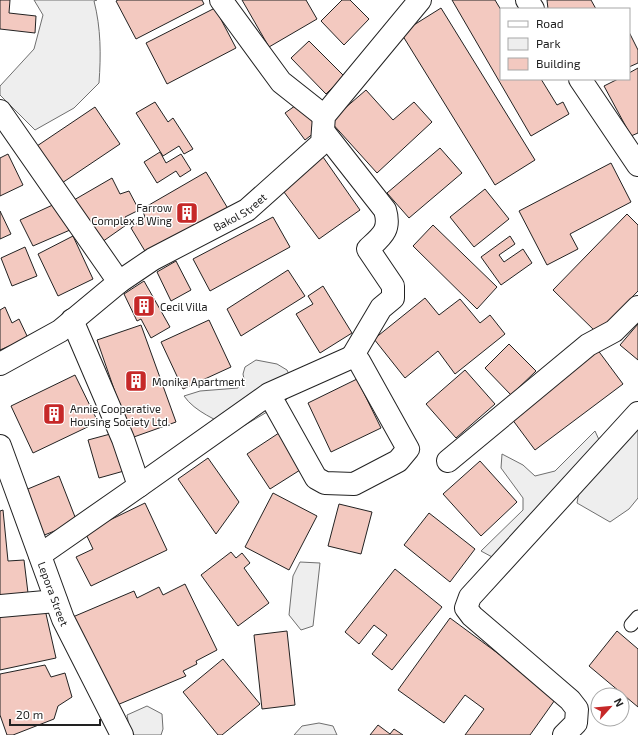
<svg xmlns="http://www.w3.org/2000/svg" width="638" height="735" viewBox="0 0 638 735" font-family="'Exo 2',sans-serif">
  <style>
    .green { fill: #eee; stroke: #6f6f6f }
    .building { fill: #f3c9c0; stroke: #222 }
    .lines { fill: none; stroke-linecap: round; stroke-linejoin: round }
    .service-casing { stroke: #222; stroke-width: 15 }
    .minor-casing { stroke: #222; stroke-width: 24 }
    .service { stroke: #fff; stroke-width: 13 }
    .minor { stroke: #fff; stroke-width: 22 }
    .labels { text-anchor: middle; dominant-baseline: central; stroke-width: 3; stroke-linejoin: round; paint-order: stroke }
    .poi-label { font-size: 11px; fill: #222; stroke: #fff; text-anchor: start }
    .street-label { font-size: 11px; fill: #222; stroke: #fff }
  </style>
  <rect width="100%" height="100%" fill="#fff"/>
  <g class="green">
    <path d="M 34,0 L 97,0 L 94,1 C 101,28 101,55 99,83 L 74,108 L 35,130 L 0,95 L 0,86 L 34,49 L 43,15 Z"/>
    <path d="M 256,360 L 277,364 L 287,370 L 293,383 L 288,398 L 284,402 L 245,425 L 233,429 C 217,420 195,412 184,396 L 200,391 L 238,388 L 244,379 L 243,374 L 245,367 Z"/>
    <path d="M 638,427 L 638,498 L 629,509 L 610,522 L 577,503 L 579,492 Z"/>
    <path d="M 595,431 L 600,442 L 494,558 L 481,551 L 523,510 L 523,498 L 501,468 L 502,454 L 523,465 L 535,476 L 555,471 Z"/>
    <path d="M 300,562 L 320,563 L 313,626 L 301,630 L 289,615 L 293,576 Z"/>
    <path d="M 147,706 L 162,714 L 163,729 L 161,735 L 134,735 L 129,726 L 127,715 Z"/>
    <path d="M 319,723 L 333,726 L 337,735 L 294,735 L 302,726 Z"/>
  </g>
  <g class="building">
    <path d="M 0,0 L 10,0 L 9,13 L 36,16 L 35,33 L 0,29 Z"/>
    <path d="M 118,0 L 202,0 L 204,4 L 136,39 L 116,1 Z"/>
    <path d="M 242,0 L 306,0 L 317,19 L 269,47 Z"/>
    <path d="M 342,0 L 350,0 L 369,19 L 344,45 L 321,21 Z"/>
    <path d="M 452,0 L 495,0 L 501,10 L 501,79 L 541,79 L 557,105 L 563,102 L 569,114 L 531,136 Z"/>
    <path d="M 547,0 L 591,0 L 596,9 L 548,9 Z"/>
    <path d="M 215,8 L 236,48 L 167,84 L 146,43 Z"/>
    <path d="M 441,8 L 535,160 L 495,185 L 401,33 Z"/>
    <path d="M 629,32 L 638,50 L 638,63 L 629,67 Z"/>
    <path d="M 309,41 L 344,76 L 326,94 L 291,58 Z"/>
    <path d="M 638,68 L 638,133 L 631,136 L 604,86 L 618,79 L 629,79 L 629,73 Z"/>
    <path d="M 366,90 L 393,120 L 414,102 L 432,122 L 377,173 L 330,121 Z"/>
    <path d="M 155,102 L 168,122 L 173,118 L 193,149 L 184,154 L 179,146 L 163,156 L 136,113 Z"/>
    <path d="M 299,103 L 319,129 L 305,140 L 285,113 Z"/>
    <path d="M 95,107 L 120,144 L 59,185 L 34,148 Z"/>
    <path d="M 440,148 L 462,173 L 409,218 L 387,193 Z"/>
    <path d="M 160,152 L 166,163 L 181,154 L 191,170 L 180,177 L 176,171 L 157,183 L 144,162 Z"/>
    <path d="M 8,154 L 23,185 L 0,196 L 0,158 Z"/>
    <path d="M 323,157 L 360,210 L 319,239 L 281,188 Z"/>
    <path d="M 611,163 L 631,202 L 570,234 L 578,249 L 547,265 L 519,211 Z"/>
    <path d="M 206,172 L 233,217 L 151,261 L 131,228 L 145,217 L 142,209 Z"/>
    <path d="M 112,178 L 120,194 L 129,191 L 139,210 L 125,217 L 129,223 L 102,242 L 74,200 Z"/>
    <path d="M 485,189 L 509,219 L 474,247 L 450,217 Z"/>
    <path d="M 57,203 L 70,230 L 33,246 L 20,220 Z"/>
    <path d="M 0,211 L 11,234 L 0,239 Z"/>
    <path d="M 627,214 L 638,225 L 638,291 L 597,333 L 553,290 Z"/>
    <path d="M 273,217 L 290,247 L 210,291 L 193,259 Z"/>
    <path d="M 433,225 L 497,287 L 477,309 L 413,246 Z"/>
    <path d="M 73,236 L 93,279 L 58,296 L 38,254 Z"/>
    <path d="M 510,236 L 515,244 L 499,255 L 504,262 L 523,249 L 532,263 L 501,285 L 481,257 Z"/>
    <path d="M 25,247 L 37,276 L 12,286 L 1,258 Z"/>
    <path d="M 176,261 L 191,290 L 171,301 L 157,272 Z"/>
    <path d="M 288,270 L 305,296 L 241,336 L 227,309 Z"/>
    <path d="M 144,281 L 170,327 L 151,338 L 141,319 L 137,321 L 124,294 Z"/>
    <path d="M 323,286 L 352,333 L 320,353 L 296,314 L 313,304 L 308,296 Z"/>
    <path d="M 425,298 L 439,315 L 460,299 L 480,323 L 490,315 L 505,334 L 455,374 L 438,351 L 405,378 L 374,339 Z"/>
    <path d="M 5,307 L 12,323 L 19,319 L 28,338 L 0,350 L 0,310 Z"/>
    <path d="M 209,320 L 231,367 L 183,389 L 161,342 Z"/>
    <path d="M 638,324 L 638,360 L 620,345 Z"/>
    <path d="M 141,325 L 176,422 L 131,438 L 97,340 Z"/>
    <path d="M 509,344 L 536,371 L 511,395 L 485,368 Z"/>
    <path d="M 597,349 L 623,384 L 535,450 L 509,415 Z"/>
    <path d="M 465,370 L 495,404 L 456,438 L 426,404 Z"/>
    <path d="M 75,375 L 98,422 L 33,453 L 11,406 Z"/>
    <path d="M 357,379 L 381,428 L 331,452 L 308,403 Z"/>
    <path d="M 285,429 L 308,465 L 270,489 L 247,454 Z"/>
    <path d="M 114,433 L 124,471 L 99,478 L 88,440 Z"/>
    <path d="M 208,458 L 239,502 L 216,534 L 178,479 Z"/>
    <path d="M 480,461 L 517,502 L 481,536 L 443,494 Z"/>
    <path d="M 59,476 L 77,522 L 42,536 L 23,491 Z"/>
    <path d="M 273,493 L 317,516 L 289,570 L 245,547 Z"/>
    <path d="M 145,503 L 167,550 L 91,586 L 76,557 L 93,549 L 85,532 Z"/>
    <path d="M 339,504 L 372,512 L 361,554 L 328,546 Z"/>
    <path d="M 3,510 L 8,561 L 24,560 L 28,593 L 0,597 L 0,511 Z"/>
    <path d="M 429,513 L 475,549 L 450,582 L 404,545 Z"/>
    <path d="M 231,552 L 236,558 L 242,553 L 250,563 L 244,568 L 269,603 L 238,626 L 201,575 Z"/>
    <path d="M 395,569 L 442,607 L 392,670 L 372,654 L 387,635 L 374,625 L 359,644 L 345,632 Z"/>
    <path d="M 185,584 L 217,650 L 196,661 L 197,664 L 183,671 L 186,676 L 110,708 L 68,619 L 134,591 L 137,598 L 159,587 L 163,595 Z"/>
    <path d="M 44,605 L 56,658 L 0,670 L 0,615 Z"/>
    <path d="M 450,618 L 557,697 L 530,735 L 465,735 L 484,709 L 465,695 L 444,723 L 398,690 Z"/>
    <path d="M 287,631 L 295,705 L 262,709 L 254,635 Z"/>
    <path d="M 617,631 L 638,649 L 638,707 L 589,666 Z"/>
    <path d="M 223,659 L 260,704 L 222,735 L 218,735 L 183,692 Z"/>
    <path d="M 45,665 L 51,677 L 65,673 L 72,697 L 58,706 L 54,719 L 13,735 L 7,735 L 0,715 L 0,674 Z"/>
    <path d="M 378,725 L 390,734 L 394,729 L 403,735 L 370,735 Z"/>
  </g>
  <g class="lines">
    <g class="service-casing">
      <path id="service" d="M 631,625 L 638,617"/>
    </g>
    <g class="minor-casing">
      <g id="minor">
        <path d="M 221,0 L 281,82 L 324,116"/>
        <path d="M 527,0 L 533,9"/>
        <path d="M 580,79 L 638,165"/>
        <path d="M 0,111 L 119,282"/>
        <path d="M 323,131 L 385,210 C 391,230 382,236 368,249 L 393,286 L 393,298 L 381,308 L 352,357"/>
        <path id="s1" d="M 0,364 L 60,331 L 119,282 L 153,259 L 247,210 L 322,143 L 324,116 L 420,0"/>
        <path id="s2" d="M 0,446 L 63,619 L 122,735"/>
        <path d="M 448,461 L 588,345 L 614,331 L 638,307"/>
        <path d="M 139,486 L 269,394 L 352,357 L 359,361 L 408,449 L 398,461 L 354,484 L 325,483 L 316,478 L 269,394"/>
        <path d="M 40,555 L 139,486 L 123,439 L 72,320"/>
        <path d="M 0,606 L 56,601"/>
        <path d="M 564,735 L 576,723 L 577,709 L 570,700 L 472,616 L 466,608 L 470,597 L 638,413"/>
      </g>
    </g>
    <use href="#service" class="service"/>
    <use href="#minor" class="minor"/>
  </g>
  <defs>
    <g id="building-square" transform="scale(1.15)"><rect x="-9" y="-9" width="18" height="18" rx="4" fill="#c62828" stroke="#fff"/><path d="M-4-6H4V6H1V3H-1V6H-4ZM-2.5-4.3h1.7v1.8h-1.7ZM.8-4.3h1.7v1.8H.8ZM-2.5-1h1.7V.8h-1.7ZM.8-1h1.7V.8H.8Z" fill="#fff"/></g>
  </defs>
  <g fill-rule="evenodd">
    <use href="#building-square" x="187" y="213"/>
    <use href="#building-square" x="144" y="306"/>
    <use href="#building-square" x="136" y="381"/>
    <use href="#building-square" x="54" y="414"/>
  </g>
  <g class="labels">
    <g class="poi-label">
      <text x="172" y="207" text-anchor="end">Farrow<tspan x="172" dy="13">Complex B Wing</tspan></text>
      <text x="160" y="306">Cecil Villa</text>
      <text x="152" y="381">Monika Apartment</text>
      <text x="70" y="408">Annie Cooperative<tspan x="70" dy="13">Housing Society Ltd.</tspan></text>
    </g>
    <g class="street-label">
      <text stroke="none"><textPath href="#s1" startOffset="285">Bakol Street</textPath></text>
      <text stroke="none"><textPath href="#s2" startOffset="157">Lepora Street</textPath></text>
    </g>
  </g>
  <rect x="500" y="8" width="130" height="72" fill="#ffffff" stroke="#a7a7a7"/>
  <rect x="508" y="21" width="20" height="6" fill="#ffffff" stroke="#a7a7a7"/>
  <text x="536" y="28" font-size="12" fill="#222222">Road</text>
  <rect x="508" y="38" width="20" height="12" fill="#eeeeee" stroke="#a7a7a7"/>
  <text x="536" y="48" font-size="12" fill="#222222">Park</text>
  <rect x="508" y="58" width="20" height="12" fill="#f3c9c0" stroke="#a7a7a7"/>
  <text x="536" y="68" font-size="12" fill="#222222">Building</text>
  <g transform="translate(610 707) rotate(63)"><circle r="19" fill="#ffffff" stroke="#a7a7a7"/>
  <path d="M0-3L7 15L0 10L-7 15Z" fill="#c62828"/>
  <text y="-6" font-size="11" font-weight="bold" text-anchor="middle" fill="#222222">N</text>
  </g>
  <path d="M10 719v6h90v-6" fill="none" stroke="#222222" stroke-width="2"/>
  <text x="16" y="719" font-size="12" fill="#222222" stroke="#ffffff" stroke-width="3" paint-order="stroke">20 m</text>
</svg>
